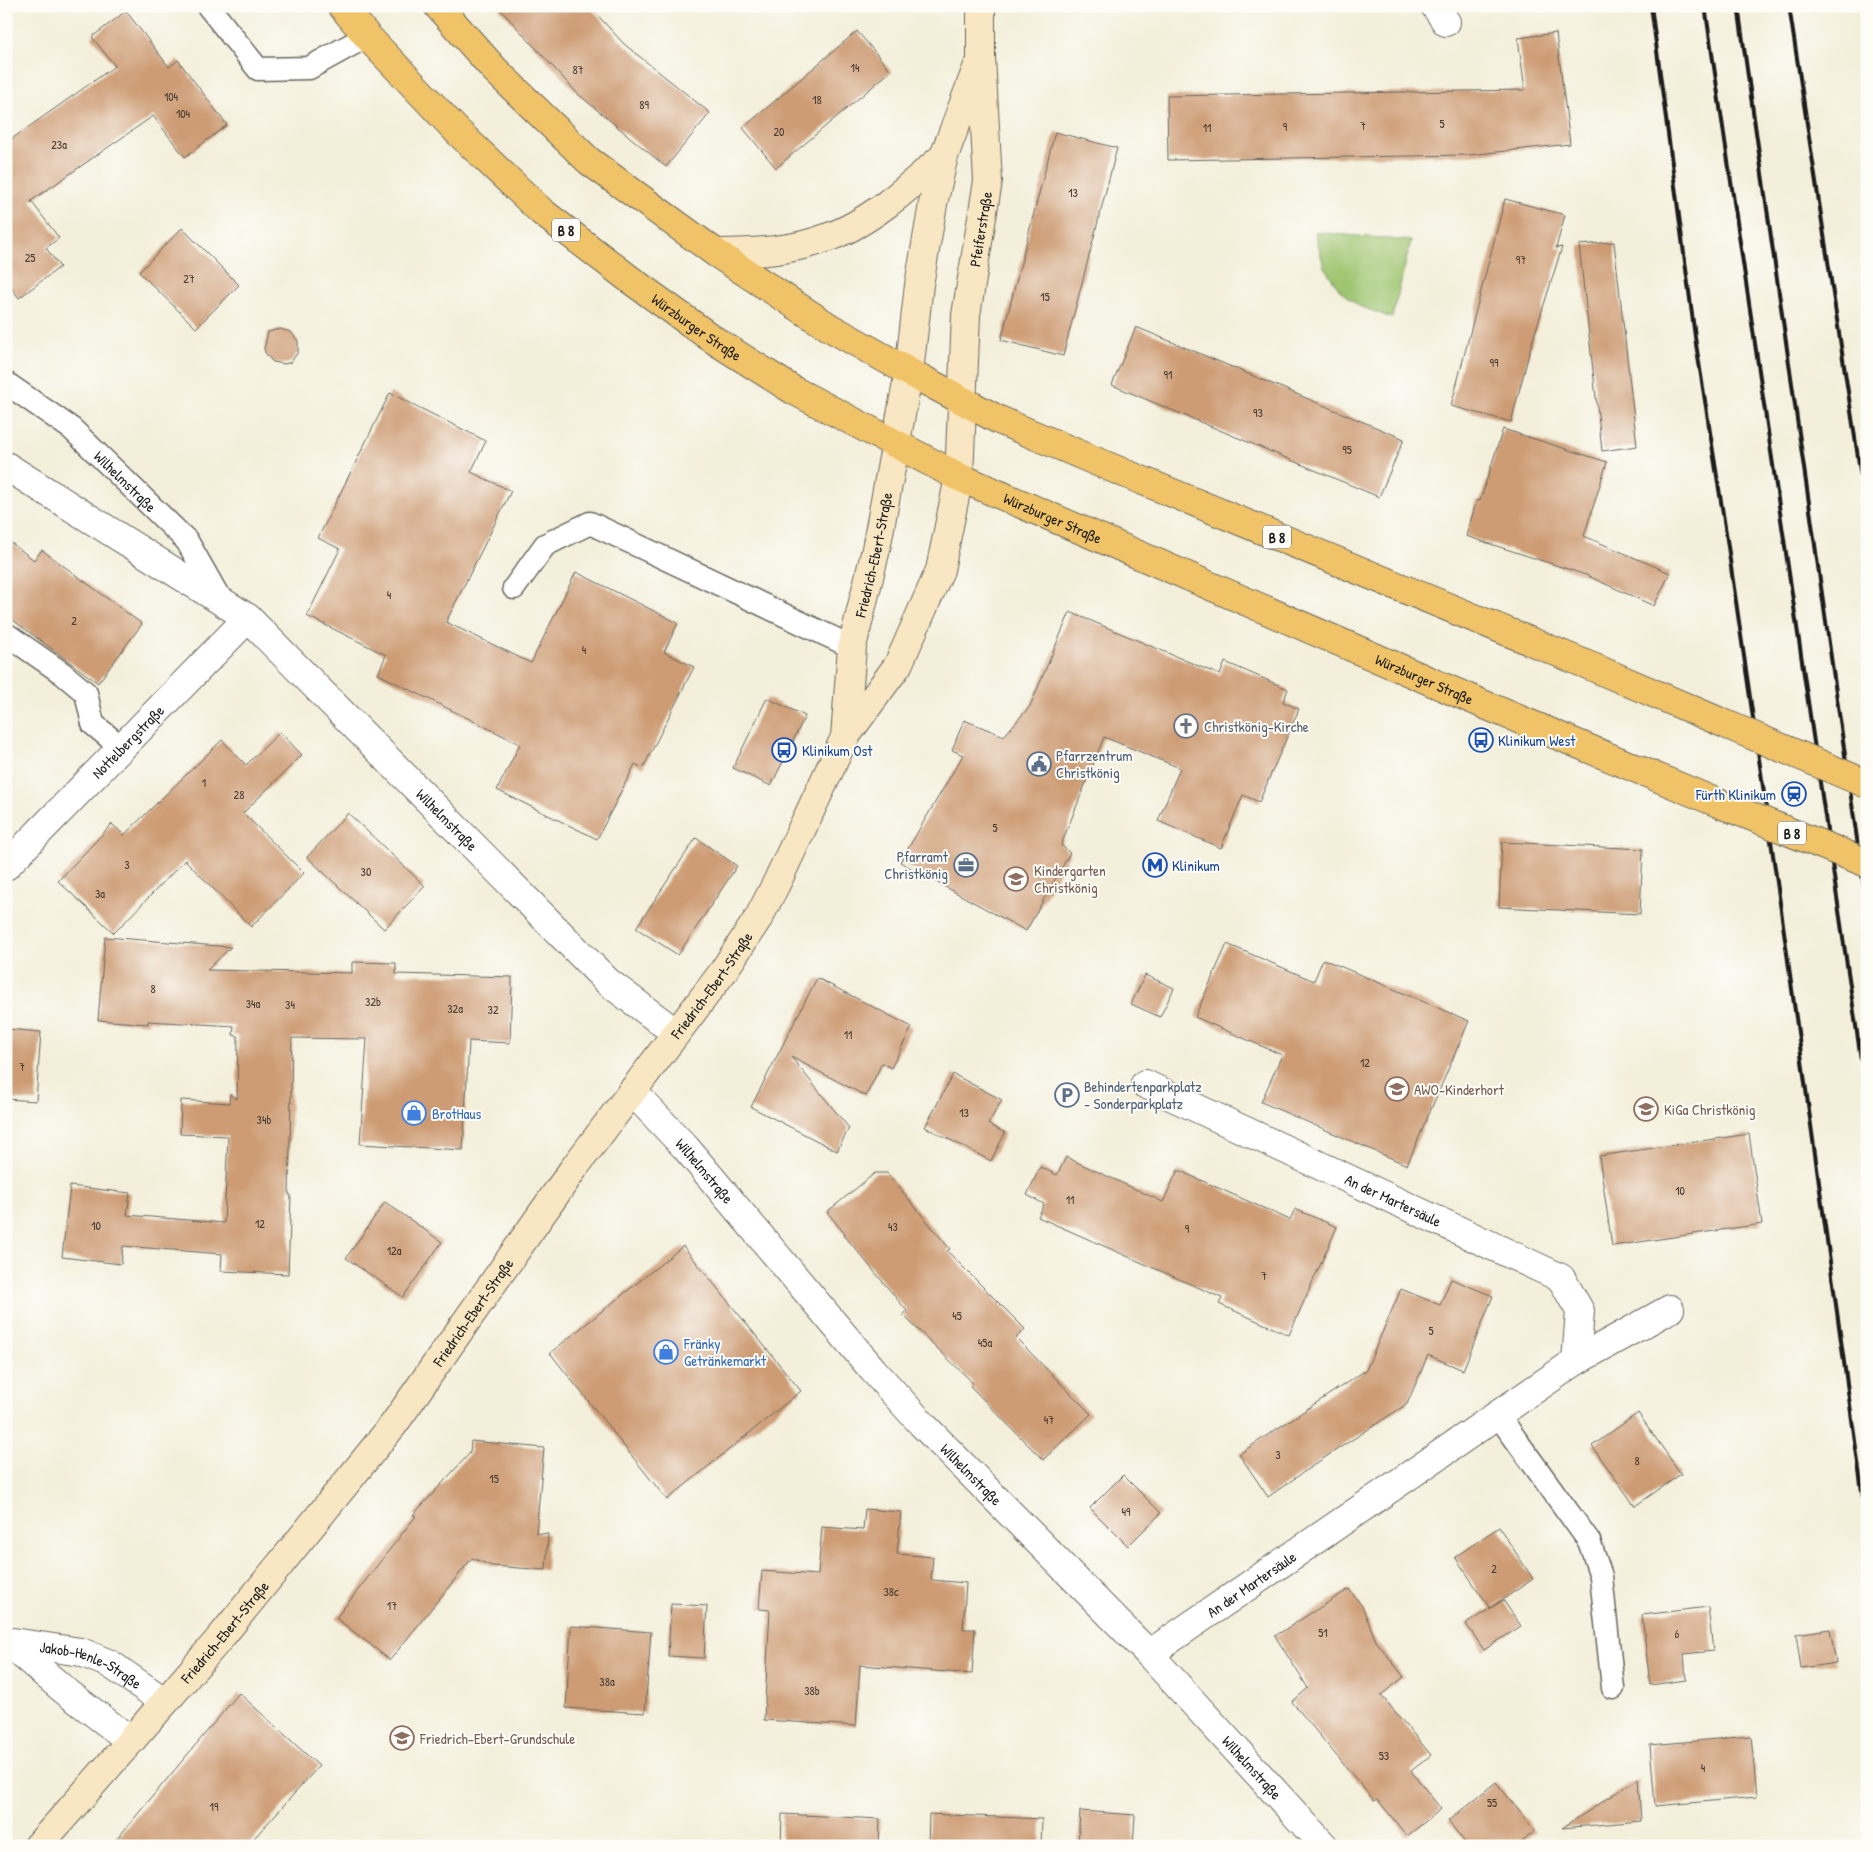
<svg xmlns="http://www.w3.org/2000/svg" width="1873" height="1852" viewBox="0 0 1873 1852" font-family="'Patrick Hand',sans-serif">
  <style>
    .green { fill: #9ec570; stroke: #5d7046 }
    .building { fill: #cd9c75 }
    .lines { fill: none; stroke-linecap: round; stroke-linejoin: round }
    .lane-casing { stroke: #67665e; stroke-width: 25 }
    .street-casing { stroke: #67665e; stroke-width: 30 }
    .secondary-casing { stroke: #67665e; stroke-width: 30 }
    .primary-casing { stroke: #67665e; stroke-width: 30 }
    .lane { stroke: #fff; stroke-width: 22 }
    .street { stroke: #fff; stroke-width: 28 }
    .secondary { stroke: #f9e7c3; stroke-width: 28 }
    .primary { stroke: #f0c369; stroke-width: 28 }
    .rail { stroke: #1c1c1c; stroke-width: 4 }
    .primary-bridge-casing { stroke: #67665e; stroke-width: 30; stroke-linecap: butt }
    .primary-bridge { stroke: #f0c369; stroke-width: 28 }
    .labels { text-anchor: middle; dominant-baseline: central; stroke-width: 4; stroke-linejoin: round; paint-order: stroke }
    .number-label { font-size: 12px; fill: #483c32 }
    .shield { fill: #fdfcf7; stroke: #605f5e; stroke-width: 1 }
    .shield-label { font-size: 14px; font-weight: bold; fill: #1c1c1c }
    .street-label { font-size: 15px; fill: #1c1c1c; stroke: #fdfcf7 }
    .worship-label { font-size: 15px; fill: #5b616d; stroke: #fdfcf7; text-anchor: start }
    .transit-label { font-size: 15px; fill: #164399; stroke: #fdfcf7; text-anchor: start }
    .service-label { font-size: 15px; fill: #4e5e75; stroke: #fdfcf7; text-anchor: start }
    .education-label { font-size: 15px; fill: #785e54; stroke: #fdfcf7; text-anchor: start }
    .shop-label { font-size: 15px; fill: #366cbe; stroke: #fdfcf7; text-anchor: start }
  </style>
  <rect width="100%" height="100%" fill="#fdfcf7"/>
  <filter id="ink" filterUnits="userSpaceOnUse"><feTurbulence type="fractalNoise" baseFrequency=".02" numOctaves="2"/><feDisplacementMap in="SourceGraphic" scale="10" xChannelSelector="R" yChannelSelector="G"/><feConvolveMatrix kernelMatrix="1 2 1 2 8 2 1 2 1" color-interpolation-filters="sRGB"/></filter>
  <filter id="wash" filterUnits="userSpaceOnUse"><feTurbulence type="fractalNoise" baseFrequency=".0096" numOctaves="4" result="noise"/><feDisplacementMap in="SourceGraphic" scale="20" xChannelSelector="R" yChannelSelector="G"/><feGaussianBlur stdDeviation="1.12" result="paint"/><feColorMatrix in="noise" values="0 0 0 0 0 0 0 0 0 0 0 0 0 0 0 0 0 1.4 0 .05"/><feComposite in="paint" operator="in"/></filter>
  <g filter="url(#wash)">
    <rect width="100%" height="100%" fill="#f3efda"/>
    <path class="green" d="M 1315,232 L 1411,241 L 1392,318 L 1359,306 L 1341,292 L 1324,267 Z"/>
    <g id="blocks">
      <g class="building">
        <path d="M 497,6 L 589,6 L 624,44 L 710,113 L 666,167 L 578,94 Z"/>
        <path d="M 126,11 L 169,67 L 178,60 L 227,125 L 185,157 L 153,116 L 31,201 L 59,238 L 46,248 L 60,267 L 19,298 L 6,281 L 6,143 L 115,66 L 92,37 Z"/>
        <path d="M 857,31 L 891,71 L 776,168 L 743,128 Z"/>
        <path d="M 1556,33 L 1570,144 L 1469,155 L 1168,160 L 1167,96 L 1525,90 L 1518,38 Z"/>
        <path d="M 1055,132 L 1117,148 L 1063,356 L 1001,340 Z"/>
        <path d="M 1505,199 L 1565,215 L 1556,248 L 1562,247 L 1531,346 L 1511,422 L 1451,406 Z"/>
        <path d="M 182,228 L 239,285 L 196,328 L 139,272 Z"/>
        <path d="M 1614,242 L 1637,446 L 1602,451 L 1579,245 Z"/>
        <path d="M 1136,327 L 1404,439 L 1379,497 L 1112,385 Z"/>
        <path d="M 280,329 L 291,332 L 298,341 L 298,352 L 291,362 L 285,364 L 273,362 L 266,354 L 264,349 L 268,332 Z"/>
        <path d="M 390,393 L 486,441 L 471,472 L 511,491 L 446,622 L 531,663 L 576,572 L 678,623 L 664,652 L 694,667 L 643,768 L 635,764 L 597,839 L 497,790 L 520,744 L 378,674 L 386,655 L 307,616 L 340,549 L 318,538 Z"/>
        <path d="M 1503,429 L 1607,462 L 1584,536 L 1670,573 L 1654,606 L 1586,575 L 1466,536 L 1477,500 L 1480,501 Z"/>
        <path d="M 6,539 L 34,560 L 42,550 L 142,624 L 98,683 L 6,615 Z"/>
        <path d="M 1070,612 L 1220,675 L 1225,662 L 1288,689 L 1283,702 L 1299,709 L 1259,802 L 1243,795 L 1221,848 L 1158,821 L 1180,768 L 1104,737 L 1061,845 L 1070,853 L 1026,931 L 900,862 L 963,755 L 952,750 L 964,720 L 1004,736 L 1030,706 Z"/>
        <path d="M 767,698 L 805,716 L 771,786 L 733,768 Z"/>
        <path d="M 280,732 L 302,755 L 243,813 L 304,873 L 251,927 L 185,860 L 114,933 L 58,881 L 112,824 L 124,835 L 222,740 L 246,765 Z"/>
        <path d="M 348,813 L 425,886 L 384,929 L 307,857 Z"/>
        <path d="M 696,838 L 737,866 L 678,955 L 636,928 Z"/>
        <path d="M 1502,842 L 1643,849 L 1640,914 L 1499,907 Z"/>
        <path d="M 105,937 L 231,947 L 207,970 L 352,973 L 352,962 L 396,963 L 396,974 L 512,977 L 510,1043 L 469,1041 L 463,1150 L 360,1144 L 367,1039 L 292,1038 L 289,1195 L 291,1195 L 288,1274 L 221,1271 L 222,1254 L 123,1246 L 121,1264 L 62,1257 L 70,1186 L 130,1193 L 127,1215 L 224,1223 L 228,1136 L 180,1134 L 181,1100 L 229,1103 L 230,1094 L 237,1099 L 238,1036 L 233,1035 L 234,1026 L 148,1021 L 148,1024 L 98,1020 Z"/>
        <path d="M 1227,944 L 1314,981 L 1323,959 L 1469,1021 L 1407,1165 L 1261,1102 L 1282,1055 L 1195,1017 Z"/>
        <path d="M 1145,975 L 1174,988 L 1160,1017 L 1131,1004 Z"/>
        <path d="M 817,978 L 912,1027 L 891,1068 L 882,1063 L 866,1096 L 791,1057 L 849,1128 L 837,1151 L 751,1107 Z"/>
        <path d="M 6,1029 L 41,1032 L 36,1101 L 6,1099 Z"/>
        <path d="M 953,1074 L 1002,1100 L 988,1124 L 1005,1133 L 991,1161 L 925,1127 Z"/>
        <path d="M 1749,1134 L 1762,1224 L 1612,1246 L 1599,1156 Z"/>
        <path d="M 1066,1157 L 1163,1202 L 1178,1170 L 1290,1220 L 1295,1209 L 1337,1227 L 1289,1335 L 1219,1304 L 1222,1298 L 1038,1217 L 1044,1204 L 1027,1195 L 1040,1167 L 1057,1175 Z"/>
        <path d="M 875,1173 L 887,1173 L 950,1249 L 947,1251 L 1025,1329 L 1016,1338 L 1091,1414 L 1043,1460 L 970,1386 L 973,1383 L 903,1315 L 907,1311 L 844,1235 L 845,1234 L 827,1212 Z"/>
        <path d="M 385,1202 L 442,1242 L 403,1297 L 346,1258 Z"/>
        <path d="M 683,1246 L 801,1391 L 667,1500 L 550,1353 Z"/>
        <path d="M 1451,1279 L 1493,1296 L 1463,1370 L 1428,1355 L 1407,1404 L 1321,1460 L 1268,1497 L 1239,1454 L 1366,1370 L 1401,1289 L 1440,1305 Z"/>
        <path d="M 1638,1413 L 1681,1474 L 1635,1506 L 1592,1446 Z"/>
        <path d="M 471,1441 L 544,1448 L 536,1533 L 548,1534 L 546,1570 L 492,1566 L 472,1558 L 390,1660 L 336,1618 L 416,1516 L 413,1515 L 470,1453 Z"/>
        <path d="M 1123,1475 L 1161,1513 L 1128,1546 L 1090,1508 Z"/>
        <path d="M 865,1509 L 901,1512 L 897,1554 L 933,1557 L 931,1580 L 966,1583 L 963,1629 L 975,1629 L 972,1674 L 860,1665 L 856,1726 L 764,1720 L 770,1610 L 759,1609 L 762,1571 L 818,1575 L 822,1527 L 863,1530 Z"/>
        <path d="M 1499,1527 L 1533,1579 L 1490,1608 L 1455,1557 Z"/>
        <path d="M 1349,1589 L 1362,1606 L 1376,1641 L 1404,1677 L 1381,1695 L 1431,1755 L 1411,1771 L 1441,1809 L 1407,1836 L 1377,1799 L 1374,1801 L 1292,1702 L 1308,1688 L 1275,1636 Z"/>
        <path d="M 1503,1600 L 1521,1626 L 1484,1650 L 1466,1624 Z"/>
        <path d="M 671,1604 L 707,1606 L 704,1658 L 668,1656 Z"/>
        <path d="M 1708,1607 L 1713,1651 L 1684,1654 L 1686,1680 L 1650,1685 L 1642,1615 Z"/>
        <path d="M 571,1626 L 651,1632 L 645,1713 L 566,1708 Z"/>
        <path d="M 1830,1629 L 1836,1663 L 1801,1668 L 1796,1634 Z"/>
        <path d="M 239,1693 L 319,1766 L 247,1846 L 111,1846 Z"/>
        <path d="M 1751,1736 L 1757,1797 L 1655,1806 L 1650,1745 Z"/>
        <path d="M 1638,1779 L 1641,1821 L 1562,1828 Z"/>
        <path d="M 1496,1782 L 1535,1831 L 1517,1846 L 1468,1846 L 1448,1821 Z"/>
        <path d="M 1080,1811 L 1135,1815 L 1133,1846 L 1078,1846 Z"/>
        <path d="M 782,1814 L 880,1819 L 879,1846 L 781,1846 Z"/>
        <path d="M 929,1814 L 1042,1819 L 1041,1846 L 928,1846 Z"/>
      </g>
    </g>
  </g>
  <g filter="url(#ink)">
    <use href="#blocks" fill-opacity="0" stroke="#67665e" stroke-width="1"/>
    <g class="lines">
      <g class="lane-casing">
        <g id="lane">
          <path d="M 208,6 L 258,69 L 309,68 L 367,36"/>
          <path id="s1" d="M 6,383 L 72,429 L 187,541 L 221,601"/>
          <path d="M 514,588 L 545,545 L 590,523 L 852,647"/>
          <path d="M 6,634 L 62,673 L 86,693 L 93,724 L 122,748"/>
          <path d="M 1498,1415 L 1589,1541 L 1601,1576 L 1613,1688"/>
        </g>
      </g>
      <g class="street-casing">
        <g id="street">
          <path d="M 1435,6 L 1446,22"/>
          <path id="s2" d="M 6,466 L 248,618 L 608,982 L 676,1033"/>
          <path id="s3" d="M 6,866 L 248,618"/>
          <path id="s4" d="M 1145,1084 L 1561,1278 L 1580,1311 L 1576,1361"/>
          <path id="s5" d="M 632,1091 L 686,1148 L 873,1370 L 922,1424 L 1149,1654 L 1324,1846"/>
          <path id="s6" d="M 6,1641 L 81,1652 L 110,1664 L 165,1702"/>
          <path d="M 9,1643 L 64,1690 L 131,1741"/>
          <path id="s7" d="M 1149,1654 L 1576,1361 L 1670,1309"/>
        </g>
      </g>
      <g class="secondary-casing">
        <g id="secondary">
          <path d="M 716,253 C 755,253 793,251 829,237 C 871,222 911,185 944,156"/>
          <path id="s8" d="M 845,737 L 852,647 L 876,549 L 909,372 L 919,285 L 933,204 L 944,156 L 977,68"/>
          <path id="s9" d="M 38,1846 L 165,1702 L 221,1637 L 394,1424 L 574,1168 L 722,973 L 759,917 L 777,882 L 845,737 L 898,665 L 940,570 L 959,477 L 966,315 L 988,181 L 981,57 L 981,6"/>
        </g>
      </g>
      <g class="primary-casing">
        <g id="primary">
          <path id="s10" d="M 342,6 L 367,36 L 457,131 L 542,212 L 632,281 L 714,340 L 793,390 L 959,477 L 1485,705 L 1718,803"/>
          <path d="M 438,6 L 495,70 L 589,161 L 716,253 L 829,327 L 909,372 L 999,420 L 1100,463 L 1595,668 L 1723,723"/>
        </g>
      </g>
      <use href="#lane" class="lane"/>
      <use href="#street" class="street"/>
      <use href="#secondary" class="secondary"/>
      <use href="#primary" class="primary"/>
      <g class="rail">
        <path d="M 1651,6 L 1696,344 L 1726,533 L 1779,896 L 1867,1527"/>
        <path d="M 1705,6 L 1867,1100"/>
        <path d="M 1738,6 L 1867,909"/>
        <path d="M 1789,6 L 1867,516"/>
      </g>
      <g class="primary-bridge-casing">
        <g id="primary-bridge">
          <path d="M 1723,723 L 1867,784"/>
          <path d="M 1718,803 L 1867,863"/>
        </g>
      </g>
      <use href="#primary-bridge" class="primary-bridge"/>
    </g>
  </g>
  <defs>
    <g id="church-ring" transform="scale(1.25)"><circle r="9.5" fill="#fdfcf7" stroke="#6b7280" stroke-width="1.5"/><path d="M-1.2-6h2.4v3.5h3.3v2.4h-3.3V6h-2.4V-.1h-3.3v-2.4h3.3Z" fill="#6b7280"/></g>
    <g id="bus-ring" transform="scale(1.25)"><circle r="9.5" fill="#fdfcf7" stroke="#1a4fb4" stroke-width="1.5"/><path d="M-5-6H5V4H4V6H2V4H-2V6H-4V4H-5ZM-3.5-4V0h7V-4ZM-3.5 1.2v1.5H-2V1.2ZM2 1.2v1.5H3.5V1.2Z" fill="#1a4fb4"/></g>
    <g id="civic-ring" transform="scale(1.25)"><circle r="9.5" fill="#fdfcf7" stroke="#5c6f8a" stroke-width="1.5"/><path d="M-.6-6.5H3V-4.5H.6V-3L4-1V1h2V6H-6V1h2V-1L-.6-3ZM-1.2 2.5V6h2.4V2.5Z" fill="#5c6f8a"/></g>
    <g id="station-ring" transform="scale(1.25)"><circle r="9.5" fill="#fdfcf7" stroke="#1a4fb4" stroke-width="1.5"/><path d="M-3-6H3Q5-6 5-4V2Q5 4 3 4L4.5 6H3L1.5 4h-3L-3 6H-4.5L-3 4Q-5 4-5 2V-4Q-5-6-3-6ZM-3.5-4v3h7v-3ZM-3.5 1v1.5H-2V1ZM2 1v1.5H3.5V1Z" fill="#1a4fb4"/></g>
    <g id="office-ring" transform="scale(1.25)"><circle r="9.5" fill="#fdfcf7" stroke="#5c6f8a" stroke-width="1.5"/><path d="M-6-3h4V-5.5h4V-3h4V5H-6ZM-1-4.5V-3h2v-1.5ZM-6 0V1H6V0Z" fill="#5c6f8a"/></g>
    <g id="metro-ring" transform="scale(1.25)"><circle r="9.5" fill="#fdfcf7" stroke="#1a4fb4" stroke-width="1.5"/><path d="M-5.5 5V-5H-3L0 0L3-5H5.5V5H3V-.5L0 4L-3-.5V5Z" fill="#1a4fb4"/></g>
    <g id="school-ring" transform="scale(1.25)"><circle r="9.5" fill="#fdfcf7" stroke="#8d6e63" stroke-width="1.5"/><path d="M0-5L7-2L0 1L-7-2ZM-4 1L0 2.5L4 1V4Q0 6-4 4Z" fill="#8d6e63"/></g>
    <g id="parking-ring" transform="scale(1.25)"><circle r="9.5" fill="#fdfcf7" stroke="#5c6f8a" stroke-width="1.5"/><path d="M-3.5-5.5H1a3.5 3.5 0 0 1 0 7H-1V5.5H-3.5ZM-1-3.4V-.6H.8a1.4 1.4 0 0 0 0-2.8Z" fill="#5c6f8a"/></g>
    <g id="shop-ring" transform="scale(1.25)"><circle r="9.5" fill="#fdfcf7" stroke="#3f7fe0" stroke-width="1.5"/><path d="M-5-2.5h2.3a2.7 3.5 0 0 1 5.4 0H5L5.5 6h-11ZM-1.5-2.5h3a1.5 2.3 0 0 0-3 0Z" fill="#3f7fe0"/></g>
  </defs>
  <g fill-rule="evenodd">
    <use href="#church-ring" x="1186" y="726"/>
    <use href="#bus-ring" x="1481" y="740"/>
    <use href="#bus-ring" x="784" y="750"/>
    <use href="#civic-ring" x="1039" y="764"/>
    <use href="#station-ring" x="1794" y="794"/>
    <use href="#office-ring" x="966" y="865"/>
    <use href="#metro-ring" x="1155" y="865"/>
    <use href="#school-ring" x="1016" y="879"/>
    <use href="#school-ring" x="1397" y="1089"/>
    <use href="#parking-ring" x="1067" y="1095"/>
    <use href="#school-ring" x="1646" y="1109"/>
    <use href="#shop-ring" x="414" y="1113"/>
    <use href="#shop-ring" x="666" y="1352"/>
    <use href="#school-ring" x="402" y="1738"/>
  </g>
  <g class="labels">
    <g class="number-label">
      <text x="855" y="67">14</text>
      <text x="578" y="69">87</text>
      <text x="171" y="96">104</text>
      <text x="817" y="99">18</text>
      <text x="644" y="104">89</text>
      <text x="183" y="113">104</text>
      <text x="1442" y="123">5</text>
      <text x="1363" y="125">7</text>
      <text x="1285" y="126">9</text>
      <text x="1207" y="127">11</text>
      <text x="779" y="131">20</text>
      <text x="59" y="144">23a</text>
      <text x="1073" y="192">13</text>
      <text x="30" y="257">25</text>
      <text x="1521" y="259">97</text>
      <text x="189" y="278">27</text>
      <text x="1045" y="296">15</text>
      <text x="1494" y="362">99</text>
      <text x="1168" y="374">91</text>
      <text x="1258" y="412">93</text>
      <text x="1347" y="449">95</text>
      <text x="389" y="594">4</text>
      <text x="74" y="620">2</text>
      <text x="584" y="649">4</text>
      <text x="204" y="782">1</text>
      <text x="239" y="794">28</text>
      <text x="995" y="827">5</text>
      <text x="127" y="864">3</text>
      <text x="366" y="871">30</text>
      <text x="100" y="893">3a</text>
      <text x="153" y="988">8</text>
      <text x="373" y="1001">32b</text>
      <text x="253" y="1003">34a</text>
      <text x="290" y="1004">34</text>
      <text x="455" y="1008">32a</text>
      <text x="493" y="1009">32</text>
      <text x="848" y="1034">11</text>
      <text x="1365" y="1062">12</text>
      <text x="22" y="1066">7</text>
      <text x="964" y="1112">13</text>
      <text x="264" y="1119">34b</text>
      <text x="1680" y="1190">10</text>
      <text x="1070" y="1199">11</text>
      <text x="260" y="1223">12</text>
      <text x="96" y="1225">10</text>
      <text x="893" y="1226">43</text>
      <text x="1187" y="1228">9</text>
      <text x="394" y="1250">12a</text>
      <text x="1264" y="1275">7</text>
      <text x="957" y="1315">45</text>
      <text x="1431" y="1330">5</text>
      <text x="985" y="1342">45a</text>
      <text x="1049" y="1419">47</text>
      <text x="1278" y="1454">3</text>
      <text x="1637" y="1460">8</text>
      <text x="494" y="1478">15</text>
      <text x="1126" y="1511">49</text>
      <text x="1494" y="1568">2</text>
      <text x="891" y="1591">38c</text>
      <text x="392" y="1605">17</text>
      <text x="1323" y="1632">51</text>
      <text x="1677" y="1633">6</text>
      <text x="607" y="1681">38a</text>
      <text x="812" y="1690">38b</text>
      <text x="1384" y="1755">53</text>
      <text x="1703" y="1767">4</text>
      <text x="1492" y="1802">55</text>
      <text x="214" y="1806">19</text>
    </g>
    <g class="shield">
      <rect x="552" y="218.5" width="28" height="23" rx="4"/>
      <rect x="1263" y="525.5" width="28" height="23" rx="4"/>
      <rect x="1778" y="821.5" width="28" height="23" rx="4"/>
    </g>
    <g class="shield-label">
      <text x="566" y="230">B 8</text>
      <text x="1277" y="537">B 8</text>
      <text x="1792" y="833">B 8</text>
    </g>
    <g class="street-label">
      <text stroke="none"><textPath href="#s9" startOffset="1914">Pfeiferstraße</textPath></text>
      <text stroke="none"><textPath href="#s10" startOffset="480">Würzburger Straße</textPath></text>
      <text stroke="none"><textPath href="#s1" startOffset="155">Wilhelmstraße</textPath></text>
      <text stroke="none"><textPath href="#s10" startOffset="885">Würzburger Straße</textPath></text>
      <text stroke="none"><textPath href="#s8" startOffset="185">Friedrich-Ebert-Straße</textPath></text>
      <text stroke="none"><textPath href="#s10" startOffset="1290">Würzburger Straße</textPath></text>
      <text stroke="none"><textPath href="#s3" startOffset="174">Nottelbergstraße</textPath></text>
      <text stroke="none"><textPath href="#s2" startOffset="569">Wilhelmstraße</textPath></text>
      <text stroke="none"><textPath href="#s9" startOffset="1094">Friedrich-Ebert-Straße</textPath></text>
      <text stroke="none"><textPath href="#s5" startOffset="108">Wilhelmstraße</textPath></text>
      <text stroke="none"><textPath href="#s4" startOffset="274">An der Martersäule</textPath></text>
      <text stroke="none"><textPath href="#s9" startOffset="689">Friedrich-Ebert-Straße</textPath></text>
      <text stroke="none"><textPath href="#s5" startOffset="512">Wilhelmstraße</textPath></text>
      <text stroke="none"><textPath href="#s7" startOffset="124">An der Martersäule</textPath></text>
      <text stroke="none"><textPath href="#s9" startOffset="284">Friedrich-Ebert-Straße</textPath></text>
      <text stroke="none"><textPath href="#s6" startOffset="89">Jakob-Henle-Straße</textPath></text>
      <text stroke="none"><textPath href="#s5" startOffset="918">Wilhelmstraße</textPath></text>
    </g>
    <g class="worship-label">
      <text x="1204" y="726">Christkönig-Kirche</text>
    </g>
    <g class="transit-label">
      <text x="1498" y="740">Klinikum West</text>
      <text x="802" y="750">Klinikum Ost</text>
      <text x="1776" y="794" text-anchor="end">Fürth Klinikum</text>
      <text x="1172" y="865">Klinikum</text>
    </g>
    <g class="service-label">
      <text x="1056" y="755">Pfarrzentrum<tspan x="1056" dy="17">Christkönig</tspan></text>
      <text x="948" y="856" text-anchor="end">Pfarramt<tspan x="948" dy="17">Christkönig</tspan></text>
      <text x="1084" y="1086">Behindertenparkplatz<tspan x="1084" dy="17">- Sonderparkplatz</tspan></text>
    </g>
    <g class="education-label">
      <text x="1034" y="870">Kindergarten<tspan x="1034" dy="17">Christkönig</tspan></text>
      <text x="1414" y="1089">AWO-Kinderhort</text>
      <text x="1664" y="1109">KiGa Christkönig</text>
      <text x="420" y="1738">Friedrich-Ebert-Grundschule</text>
    </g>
    <g class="shop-label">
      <text x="432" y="1113">BrotHaus</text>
      <text x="684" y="1343">Fränky<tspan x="684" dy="17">Getränkemarkt</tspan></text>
    </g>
  </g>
  <rect width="1873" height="1852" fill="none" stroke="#fdfcf7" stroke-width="25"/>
</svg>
